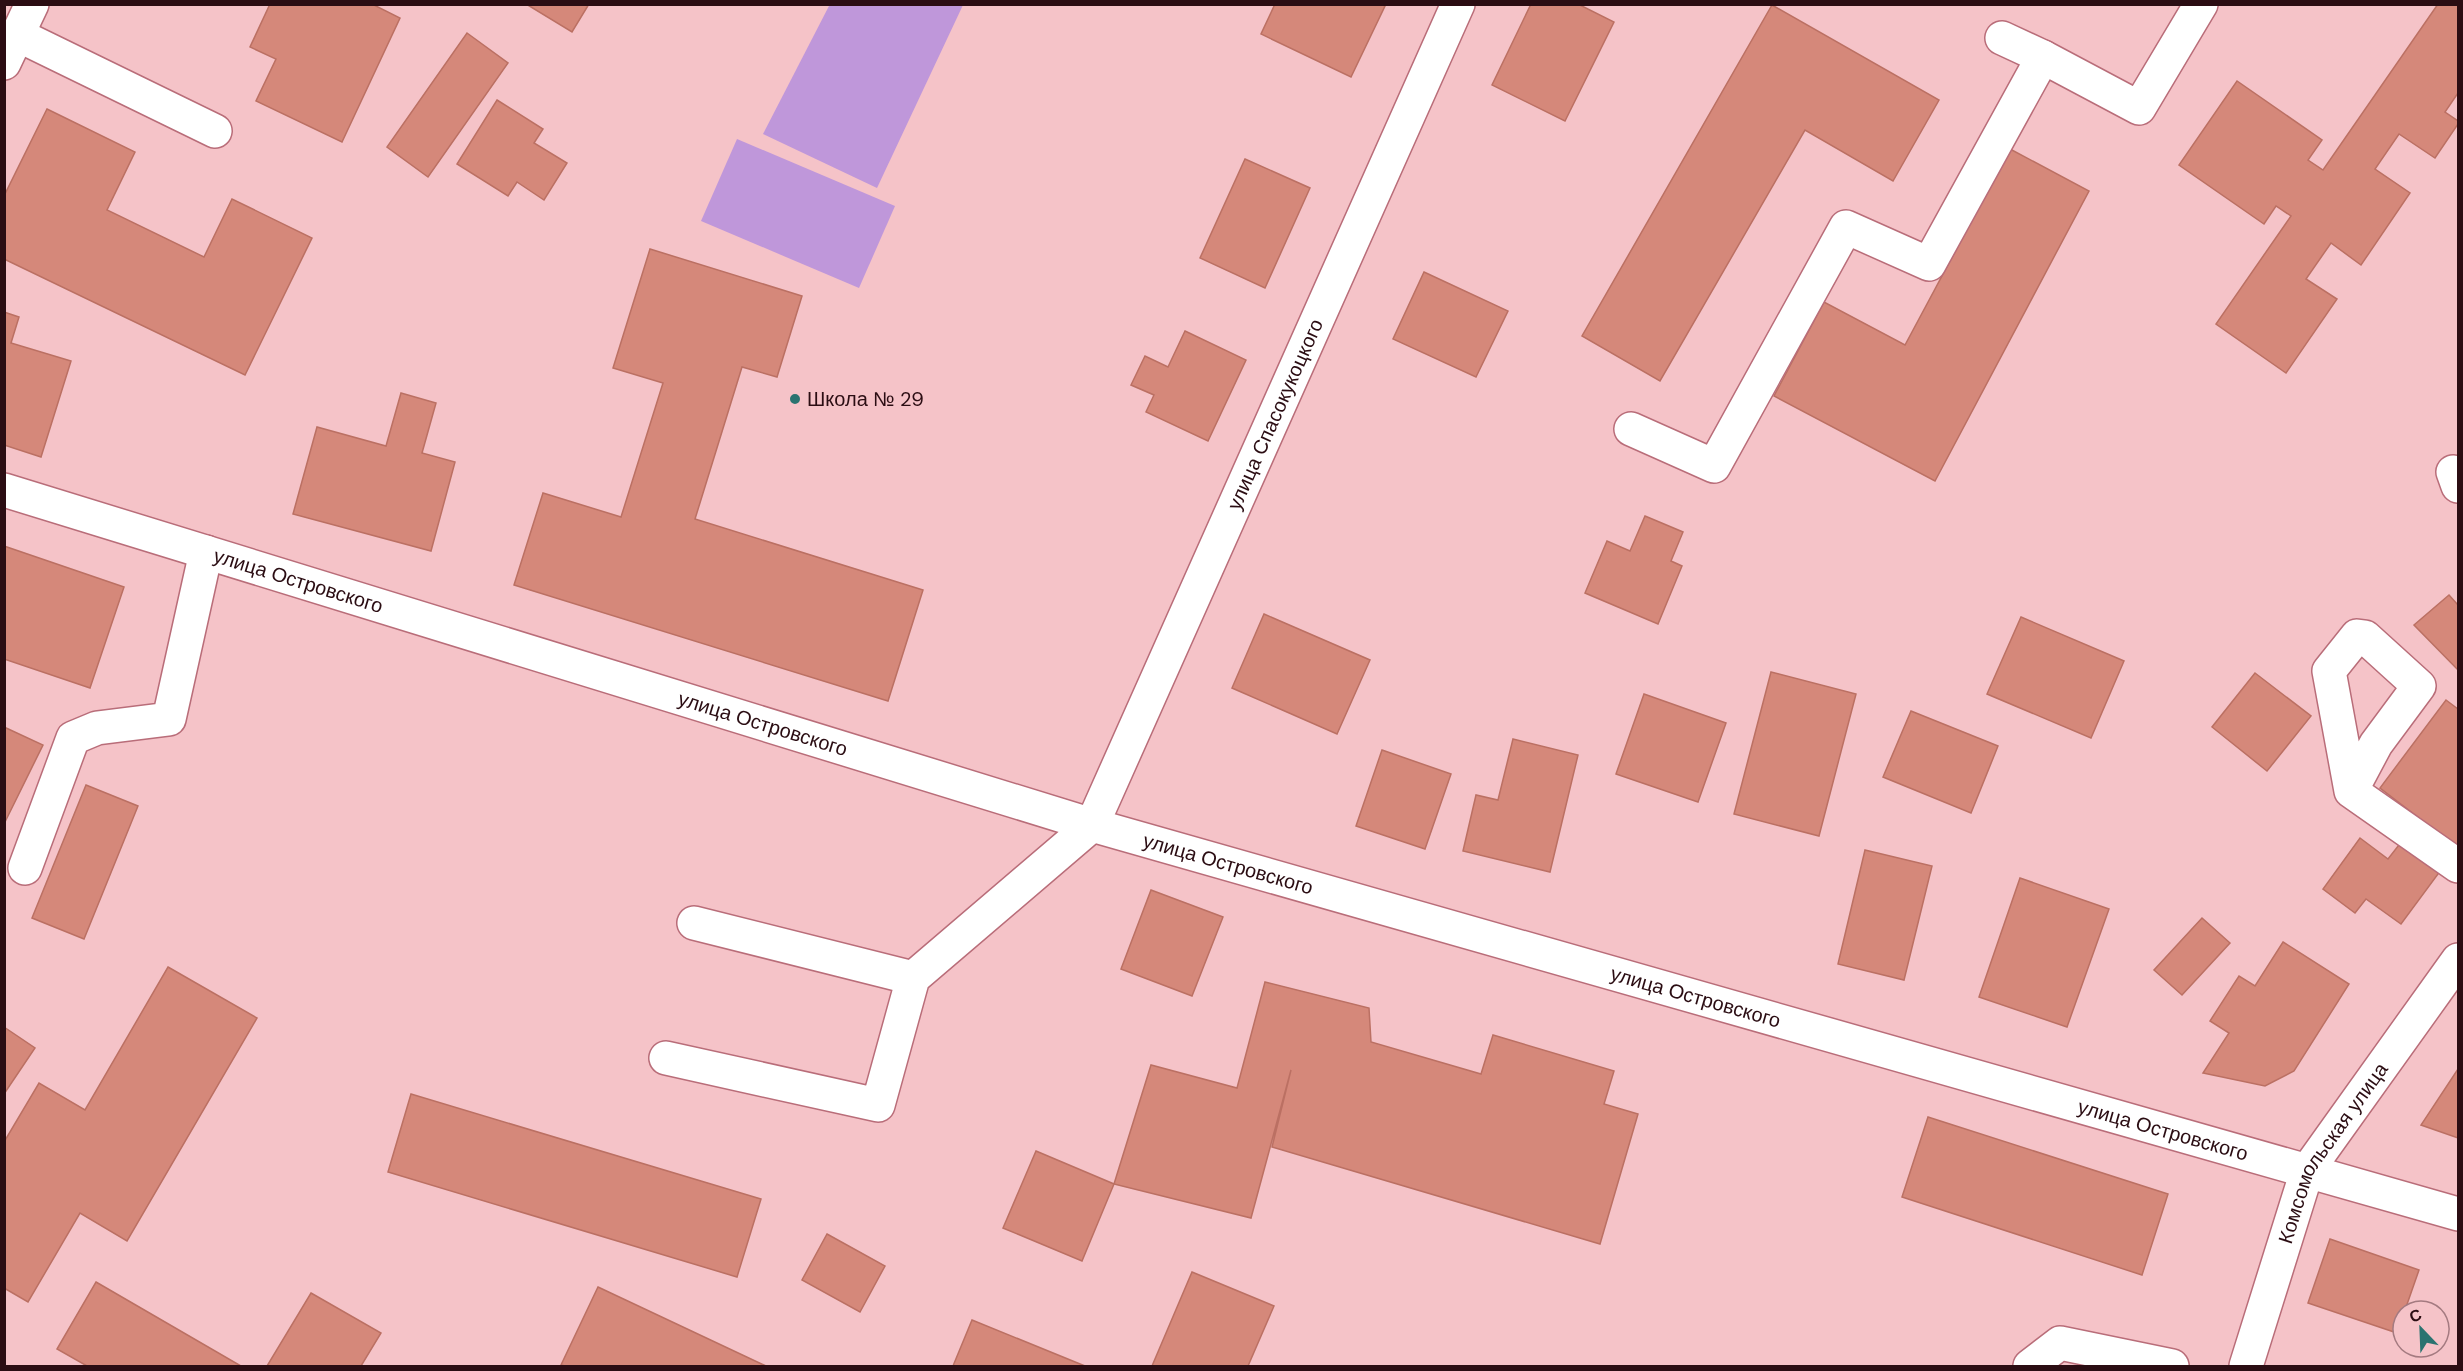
<svg xmlns="http://www.w3.org/2000/svg" width="2463" height="1371" viewBox="0 0 2463 1371" font-family="'DM Sans',sans-serif">
  <style>
    .green { fill: #bf97da }
    .building { fill: #d5887a; stroke: #bb7063; stroke-width: 1.5 }
    .lines { fill: none; stroke-linecap: round; stroke-linejoin: round }
    .minor-casing { stroke: #b96d79; stroke-width: 36 }
    .major-casing { stroke: #b96d79; stroke-width: 36 }
    .minor { stroke: #fff; stroke-width: 33 }
    .major { stroke: #fff; stroke-width: 33 }
    .poi-dot { fill: #2a7370; stroke: #f5c3c8; stroke-width: 2 }
    .labels { text-anchor: middle; dominant-baseline: central; stroke-width: 4.5; stroke-linejoin: round; paint-order: stroke }
    .poi-label { font-size: 20px; fill: #2b0d13; stroke: #f5c3c8; text-anchor: start }
    .street-label { font-size: 20px; fill: #2b0d13; stroke: #f5c3c8 }
  </style>
  <rect width="100%" height="100%" fill="#f5c3c8"/>
  <g class="green">
    <path d="M 830,4 L 963,5 L 877,188 L 763,134 Z"/>
    <path d="M 737,139 L 895,206 L 859,288 L 701,221 Z"/>
  </g>
  <g class="building">
    <path d="M 270,4 L 372,4 L 400,18 L 342,142 L 256,101 L 276,59 L 250,47 Z"/>
    <path d="M 526,4 L 589,4 L 572,32 Z"/>
    <path d="M 1275,4 L 1381,4 L 1385,6 L 1351,77 L 1261,34 Z"/>
    <path d="M 1531,4 L 1578,4 L 1614,22 L 1565,121 L 1492,85 Z"/>
    <path d="M 2438,4 L 2458,4 L 2458,93 L 2445,112 L 2458,121 L 2458,124 L 2435,158 L 2399,134 L 2375,169 L 2410,193 L 2361,265 L 2331,243 L 2306,279 L 2337,299 L 2286,373 L 2216,324 L 2291,216 L 2276,206 L 2264,224 L 2179,165 L 2237,81 L 2322,140 L 2308,160 L 2323,170 Z"/>
    <path d="M 1772,5 L 1939,100 L 1893,181 L 1805,130 L 1660,381 L 1582,336 Z"/>
    <path d="M 467,33 L 508,63 L 428,177 L 387,147 Z"/>
    <path d="M 497,100 L 543,129 L 534,143 L 567,163 L 544,200 L 517,182 L 508,196 L 457,164 Z"/>
    <path d="M 47,109 L 135,152 L 107,210 L 204,257 L 232,199 L 312,238 L 245,375 L 4,259 L 4,196 Z"/>
    <path d="M 2010,149 L 2089,191 L 1935,481 L 1774,396 L 1824,302 L 1905,345 Z"/>
    <path d="M 1245,159 L 1310,188 L 1265,288 L 1200,258 Z"/>
    <path d="M 650,249 L 802,296 L 777,377 L 742,367 L 695,519 L 923,590 L 888,701 L 514,585 L 543,493 L 621,517 L 663,383 L 613,368 Z"/>
    <path d="M 1424,272 L 1508,311 L 1476,377 L 1393,339 Z"/>
    <path d="M 4,312 L 19,317 L 11,343 L 71,361 L 41,457 L 4,445 Z"/>
    <path d="M 1185,331 L 1246,360 L 1208,441 L 1146,412 L 1154,395 L 1131,385 L 1145,356 L 1168,367 Z"/>
    <path d="M 401,393 L 436,403 L 422,453 L 455,462 L 431,551 L 293,514 L 317,427 L 386,446 Z"/>
    <path d="M 1645,516 L 1683,532 L 1671,561 L 1682,566 L 1658,624 L 1585,593 L 1607,541 L 1630,551 Z"/>
    <path d="M 4,546 L 124,587 L 90,688 L 4,659 Z"/>
    <path d="M 2449,595 L 2458,605 L 2458,670 L 2414,625 Z"/>
    <path d="M 1264,614 L 1370,660 L 1337,734 L 1232,688 Z"/>
    <path d="M 2021,617 L 2124,661 L 2091,738 L 1987,694 Z"/>
    <path d="M 1771,672 L 1856,694 L 1819,836 L 1734,814 Z"/>
    <path d="M 2255,673 L 2311,716 L 2267,771 L 2212,727 Z"/>
    <path d="M 1644,694 L 1726,723 L 1698,802 L 1616,774 Z"/>
    <path d="M 2446,700 L 2458,709 L 2458,848 L 2380,788 Z"/>
    <path d="M 1911,711 L 1998,746 L 1971,813 L 1883,777 Z"/>
    <path d="M 4,727 L 43,745 L 4,824 Z"/>
    <path d="M 1513,739 L 1578,755 L 1550,872 L 1463,851 L 1476,795 L 1498,800 Z"/>
    <path d="M 1382,750 L 1451,774 L 1425,849 L 1356,826 Z"/>
    <path d="M 86,785 L 138,806 L 84,939 L 32,918 Z"/>
    <path d="M 2360,838 L 2388,859 L 2402,841 L 2441,870 L 2401,924 L 2366,899 L 2355,913 L 2323,889 Z"/>
    <path d="M 1865,850 L 1932,866 L 1904,980 L 1838,964 Z"/>
    <path d="M 2020,878 L 2109,909 L 2067,1027 L 1979,997 Z"/>
    <path d="M 1151,890 L 1223,917 L 1192,996 L 1121,969 Z"/>
    <path d="M 2202,918 L 2230,943 L 2182,995 L 2154,970 Z"/>
    <path d="M 2283,942 L 2349,984 L 2294,1071 L 2265,1086 L 2203,1073 L 2229,1033 L 2210,1021 L 2239,976 L 2255,986 Z"/>
    <path d="M 168,967 L 257,1018 L 127,1241 L 80,1213 L 28,1302 L 4,1288 L 4,1142 L 39,1083 L 85,1110 Z"/>
    <path d="M 1265,982 L 1369,1008 L 1371,1042 L 1481,1074 L 1493,1035 L 1614,1071 L 1604,1104 L 1638,1114 L 1600,1244 L 1272,1147 L 1291,1070 L 1251,1218 L 1114,1184 L 1151,1065 L 1237,1088 Z"/>
    <path d="M 4,1027 L 35,1048 L 4,1094 Z"/>
    <path d="M 2458,1069 L 2458,1138 L 2421,1125 Z"/>
    <path d="M 411,1094 L 761,1199 L 737,1277 L 388,1172 Z"/>
    <path d="M 1928,1117 L 2168,1194 L 2142,1275 L 1902,1197 Z"/>
    <path d="M 1036,1151 L 1114,1184 L 1082,1261 L 1003,1228 Z"/>
    <path d="M 827,1234 L 885,1266 L 860,1312 L 802,1280 Z"/>
    <path d="M 2330,1239 L 2419,1270 L 2397,1333 L 2308,1303 Z"/>
    <path d="M 1192,1272 L 1274,1306 L 1248,1366 L 1152,1366 Z"/>
    <path d="M 96,1282 L 241,1366 L 87,1366 L 57,1349 Z"/>
    <path d="M 598,1287 L 766,1366 L 565,1366 L 561,1365 Z"/>
    <path d="M 311,1293 L 381,1333 L 361,1366 L 267,1366 Z"/>
    <path d="M 972,1320 L 1085,1366 L 953,1366 Z"/>
  </g>
  <g class="lines">
    <g class="minor-casing">
      <g id="minor">
        <path d="M 18,35 L 215,131"/>
        <path d="M 2002,38 L 2043,57"/>
        <path d="M 4,63 L 32,4"/>
        <path d="M 1631,429 L 1714,466 L 1846,227 L 1929,264 L 2043,57 L 2139,108 L 2201,4"/>
        <path d="M 2453,472 L 2458,486"/>
        <path d="M 2351,791 L 2376,744 L 2419,686 L 2365,637 L 2357,636 L 2329,671 L 2351,791 L 2458,866"/>
        <path d="M 25,868 L 73,738 L 97,728 L 169,719 L 206,552"/>
        <path d="M 694,923 L 913,978"/>
        <path id="s1" d="M 666,1058 L 878,1105 L 913,978 L 1092,825 L 1458,4"/>
        <path d="M 2030,1366 L 2060,1343 L 2172,1366"/>
        <path id="s2" d="M 2246,1366 L 2307,1171 L 2458,960"/>
      </g>
    </g>
    <g class="major-casing">
      <g id="major">
        <path id="s3" d="M 4,490 L 1092,825 L 2458,1214"/>
      </g>
    </g>
    <use href="#minor" class="minor"/>
    <use href="#major" class="major"/>
  </g>
  <circle class="poi-dot" cx="795" cy="399" r="6"/>
  <g class="labels">
    <g class="poi-label">
      <text x="807" y="399">Школа № 29</text>
    </g>
    <g class="street-label">
      <text stroke="none"><textPath href="#s1" startOffset="1034">улица Спасокукоцкого</textPath></text>
      <text stroke="none"><textPath href="#s3" startOffset="308">улица Островского</textPath></text>
      <text stroke="none"><textPath href="#s3" startOffset="794">улица Островского</textPath></text>
      <text stroke="none"><textPath href="#s3" startOffset="1280">улица Островского</textPath></text>
      <text stroke="none"><textPath href="#s3" startOffset="1766">улица Островского</textPath></text>
      <text stroke="none"><textPath href="#s3" startOffset="2252">улица Островского</textPath></text>
      <text stroke="none"><textPath href="#s2" startOffset="232">Комсомольская улица</textPath></text>
    </g>
  </g>
  <rect width="2463" height="1371" fill="none" stroke="#2b0d13" stroke-width="12"/>
  <g transform="translate(2421 1329) rotate(337)"><circle r="28" fill="#f5c3c8" stroke="#a47a80" stroke-width="1.5"/>
  <path d="M0-4.5L10 22L0 15L-10 22Z" fill="#2a7370"/>
  <text y="-9" font-size="16" font-weight="bold" text-anchor="middle" fill="#2b0d13">С</text>
  </g>
</svg>
